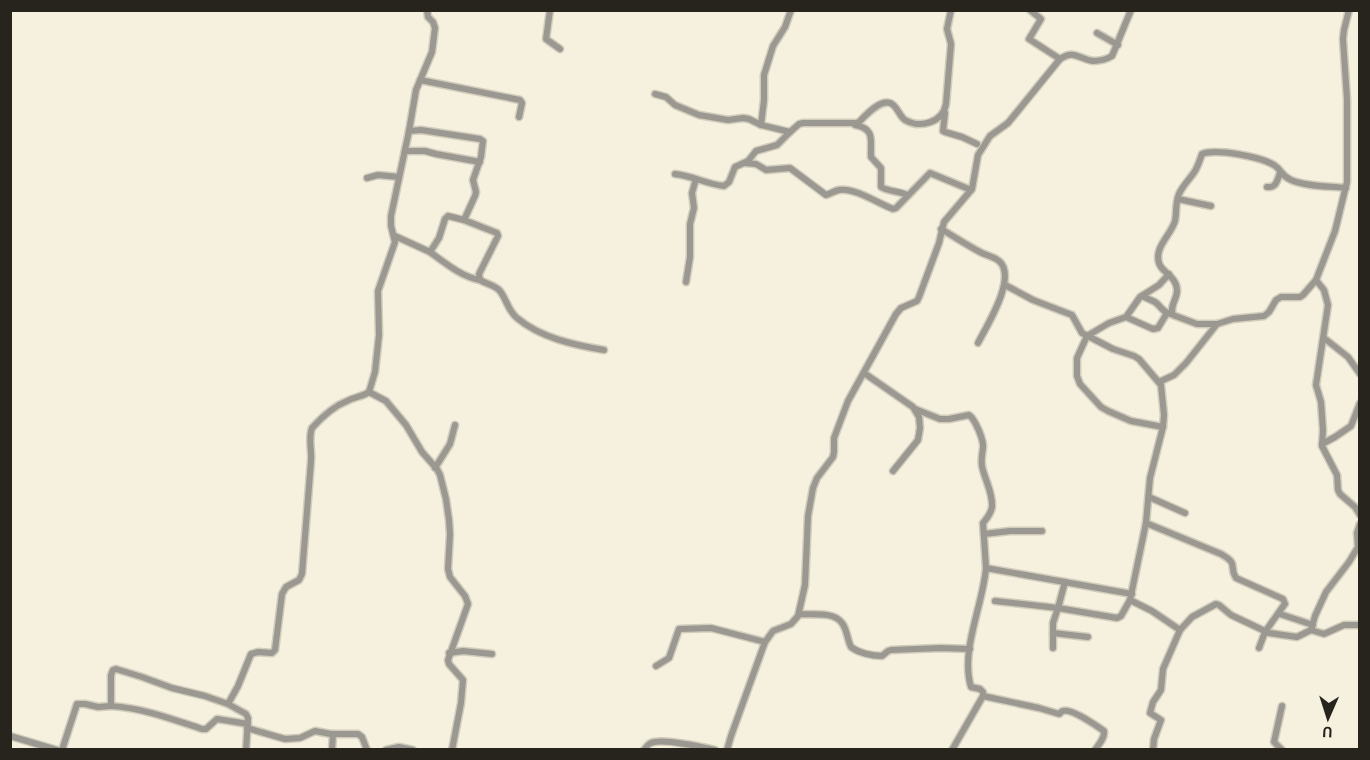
<svg xmlns="http://www.w3.org/2000/svg" width="1370" height="760" viewBox="0 0 1370 760" font-family="'Alegreya Sans',sans-serif">
  <style>
    .lines { fill: none; stroke-linecap: round; stroke-linejoin: round }
    .street-casing { stroke: #d1ccbc; stroke-width: 9 }
    .street { stroke: #9a9890; stroke-width: 6 }
  </style>
  <rect width="100%" height="100%" fill="#f6f1df"/>
  <g class="lines">
    <g class="street-casing">
      <g id="street">
        <path d="M 427,10 L 428,17 L 433,22 L 435,28 L 432,52 L 416,90 L 409,131 L 391,216 L 391,226 L 395,242 L 378,291 L 379,335 L 375,372 L 369,392 L 386,401 L 406,425 L 422,452 L 437,469 L 440,475 L 446,499 L 449,520 L 450,534 L 448,569 L 450,577 L 465,596 L 468,604 L 448,660 L 449,664 L 463,680 L 461,703 L 452,750"/>
        <path d="M 550,10 L 546,39 L 560,49"/>
        <path d="M 1030,10 L 1041,19 L 1029,39 L 1060,59"/>
        <path d="M 1097,33 L 1118,45"/>
        <path d="M 420,80 L 520,100 L 522,103 L 519,117"/>
        <path d="M 655,94 L 666,97 L 675,105 L 699,115 L 728,120 L 743,118 L 749,119 L 761,125 L 790,132 L 777,145 L 756,151 L 748,161 L 735,167 L 729,182 L 724,186 C 706,184 693,176 675,174"/>
        <path d="M 945,113 L 943,131 L 945,132 L 962,137 L 977,144"/>
        <path d="M 761,125 L 764,100 L 764,75 L 773,46 L 785,27 L 791,10"/>
        <path d="M 855,125 C 876,129 870,141 871,157 L 881,168 L 881,187 C 890,192 899,191 907,195"/>
        <path d="M 409,131 L 421,130 L 480,139 L 483,141 L 481,157 L 473,180 L 476,192 L 475,196 L 464,220"/>
        <path d="M 790,132 L 799,124 L 803,123 L 856,123 L 859,122 C 866,115 879,100 890,103 C 897,105 899,116 905,120 C 921,129 943,122 946,104 L 951,44 L 947,29 L 951,10"/>
        <path d="M 405,151 L 425,151 L 436,154 L 480,162"/>
        <path d="M 745,163 L 756,164 L 766,170 L 790,168 L 826,195 C 830,194 834,191 839,190 C 854,187 879,204 893,209 L 896,208 L 930,173 L 971,190"/>
        <path d="M 367,178 L 378,175 L 399,177"/>
        <path d="M 1267,187 C 1277,188 1277,180 1280,173"/>
        <path d="M 1178,199 L 1211,206"/>
        <path d="M 941,229 C 955,237 968,246 982,253 C 988,256 995,257 999,261 C 1018,277 986,327 978,343"/>
        <path d="M 395,236 L 430,252 L 439,238 L 445,219 L 448,216 L 464,220 L 497,233 L 498,236 L 479,274 L 480,280 C 486,284 495,285 500,291 C 507,300 508,311 517,318 C 541,338 574,345 604,350"/>
        <path d="M 430,252 C 445,263 462,277 480,280"/>
        <path d="M 1316,280 L 1324,290 L 1328,305 L 1316,385 L 1321,402 L 1323,430 L 1322,446 L 1337,475 L 1338,490 L 1340,494 L 1355,507 L 1360,515"/>
        <path d="M 686,282 L 690,257 L 690,224 L 694,208 L 692,193 L 696,179"/>
        <path d="M 1005,285 L 1033,300 L 1072,315 L 1082,333 L 1113,349 L 1134,356 L 1139,359 L 1161,385 L 1164,415 L 1163,427 L 1150,478 L 1146,523 L 1130,600 L 1152,611 L 1180,630 L 1163,669 L 1161,690 L 1153,702 L 1150,713 L 1161,720 L 1154,739 L 1153,750"/>
        <path d="M 1142,296 C 1146,298 1151,300 1155,302 C 1162,307 1161,311 1170,314"/>
        <path d="M 1126,317 L 1153,329 L 1158,328 L 1167,313"/>
        <path d="M 1217,324 L 1197,324 L 1173,315 C 1169,305 1178,299 1177,289 C 1176,276 1161,272 1159,263 C 1154,247 1171,235 1175,221 C 1177,212 1175,203 1179,194 C 1183,185 1190,179 1195,171 C 1198,166 1200,160 1202,154 C 1216,148 1261,157 1274,165 C 1282,170 1280,175 1291,180 C 1308,187 1328,186 1346,188"/>
        <path d="M 1324,338 L 1348,357 L 1360,374"/>
        <path d="M 864,373 L 913,407 L 919,417 L 920,428 L 918,440 L 893,471"/>
        <path d="M 1159,382 L 1174,375 L 1186,363 L 1217,324 L 1233,319 L 1264,316 L 1269,312 L 1276,300 L 1281,297 L 1300,297 L 1303,295 L 1316,280 L 1335,231 L 1347,182 L 1347,99 L 1343,39 L 1344,30 L 1349,10"/>
        <path d="M 915,409 L 940,419 L 949,419 L 969,415 C 975,419 984,440 983,448 C 982,455 981,459 982,466 C 985,481 993,492 992,507 C 991,514 987,518 983,523 L 986,568"/>
        <path d="M 1163,427 L 1131,421 L 1108,411 L 1101,407 L 1080,384 L 1077,376 L 1077,358 L 1087,336 L 1109,323 L 1126,317 L 1140,297 L 1159,285 L 1169,274"/>
        <path d="M 1322,444 L 1335,437 L 1351,426 L 1360,403"/>
        <path d="M 435,468 L 450,444 L 455,425"/>
        <path d="M 1149,497 L 1185,513"/>
        <path d="M 1146,523 L 1221,554 C 1240,565 1228,565 1236,578 L 1283,599 L 1285,604 L 1284,605 L 1265,632 L 1259,648"/>
        <path d="M 984,534 L 1010,531 L 1042,531"/>
        <path d="M 995,601 L 1058,608 L 1117,618 L 1121,616 L 1130,600"/>
        <path d="M 799,614 C 811,615 834,611 842,623 C 847,629 847,639 851,647 C 859,653 872,656 882,656 L 888,651 L 891,650 L 941,648 L 970,649"/>
        <path d="M 1280,614 L 1313,625"/>
        <path d="M 1180,630 L 1192,617 L 1216,604 L 1219,605 L 1231,615 L 1269,633 L 1297,637 L 1311,630 L 1324,634 L 1344,625 L 1360,625"/>
        <path d="M 1311,630 L 1315,616 L 1326,592 L 1349,562 L 1358,547 L 1357,533 L 1360,524"/>
        <path d="M 1053,633 L 1088,637"/>
        <path d="M 1053,648 L 1053,623 L 1058,608 L 1065,582"/>
        <path d="M 449,653 L 463,651 L 492,654"/>
        <path d="M 656,666 L 669,658 L 679,629 L 711,628 L 765,642"/>
        <path d="M 983,696 L 1039,708 L 1059,714 C 1061,713 1061,711 1063,711 C 1071,708 1097,726 1104,731 C 1105,738 1099,744 1095,750"/>
        <path d="M 111,706 C 143,708 172,719 202,729 L 206,729 L 217,719 L 248,724"/>
        <path d="M 1282,706 L 1274,742 L 1282,750"/>
        <path d="M 247,728 L 285,739 L 300,738 L 315,731 L 331,734 L 358,734 L 362,737 L 367,750"/>
        <path d="M 10,736 L 57,750"/>
        <path d="M 62,750 L 77,704 L 85,704 L 98,707 L 111,706 L 111,675 L 113,670 L 116,669 L 142,677 L 172,688 L 205,696 L 228,704"/>
        <path d="M 246,750 L 248,718 L 246,714 L 228,704 L 238,686 L 251,654 L 258,652 L 272,653 L 275,650 L 282,594 L 286,587 L 299,580 L 302,574 C 305,537 308,499 311,461 C 312,450 308,439 312,428 C 321,418 334,406 347,401 C 354,397 362,397 369,392"/>
        <path d="M 332,750 L 333,734"/>
        <path d="M 386,750 L 399,747 L 413,750"/>
        <path d="M 644,750 C 646,747 648,744 651,743 C 662,738 702,747 715,750"/>
        <path d="M 727,750 L 731,736 L 765,642 L 773,631 L 791,624 L 798,616 L 805,585 L 808,516 L 813,488 L 817,478 L 833,457 L 834,452 L 834,438 L 848,401 L 896,314 L 901,308 L 917,301 L 919,297 L 939,243 L 944,222 L 972,189 L 978,155 L 990,136 L 1008,123 L 1060,59 C 1074,49 1079,59 1093,61 C 1099,61 1107,59 1112,56 L 1131,10"/>
        <path d="M 952,750 L 983,696 L 983,692 L 980,689 L 971,687 C 960,651 983,605 986,568 L 1132,594"/>
      </g>
    </g>
    <use href="#street" class="street"/>
  </g>
  <rect width="1370" height="760" fill="none" stroke="#26241d" stroke-width="24"/>
  <g transform="translate(1328 718) rotate(183)" stroke="#f6f1df" stroke-width="4.5" paint-order="stroke">
  <path d="M0-4.5L10 22L0 15L-10 22Z" fill="#26241d"/>
  <text y="-9" font-size="16" font-weight="bold" text-anchor="middle" fill="#26241d">U</text>
  </g>
</svg>
